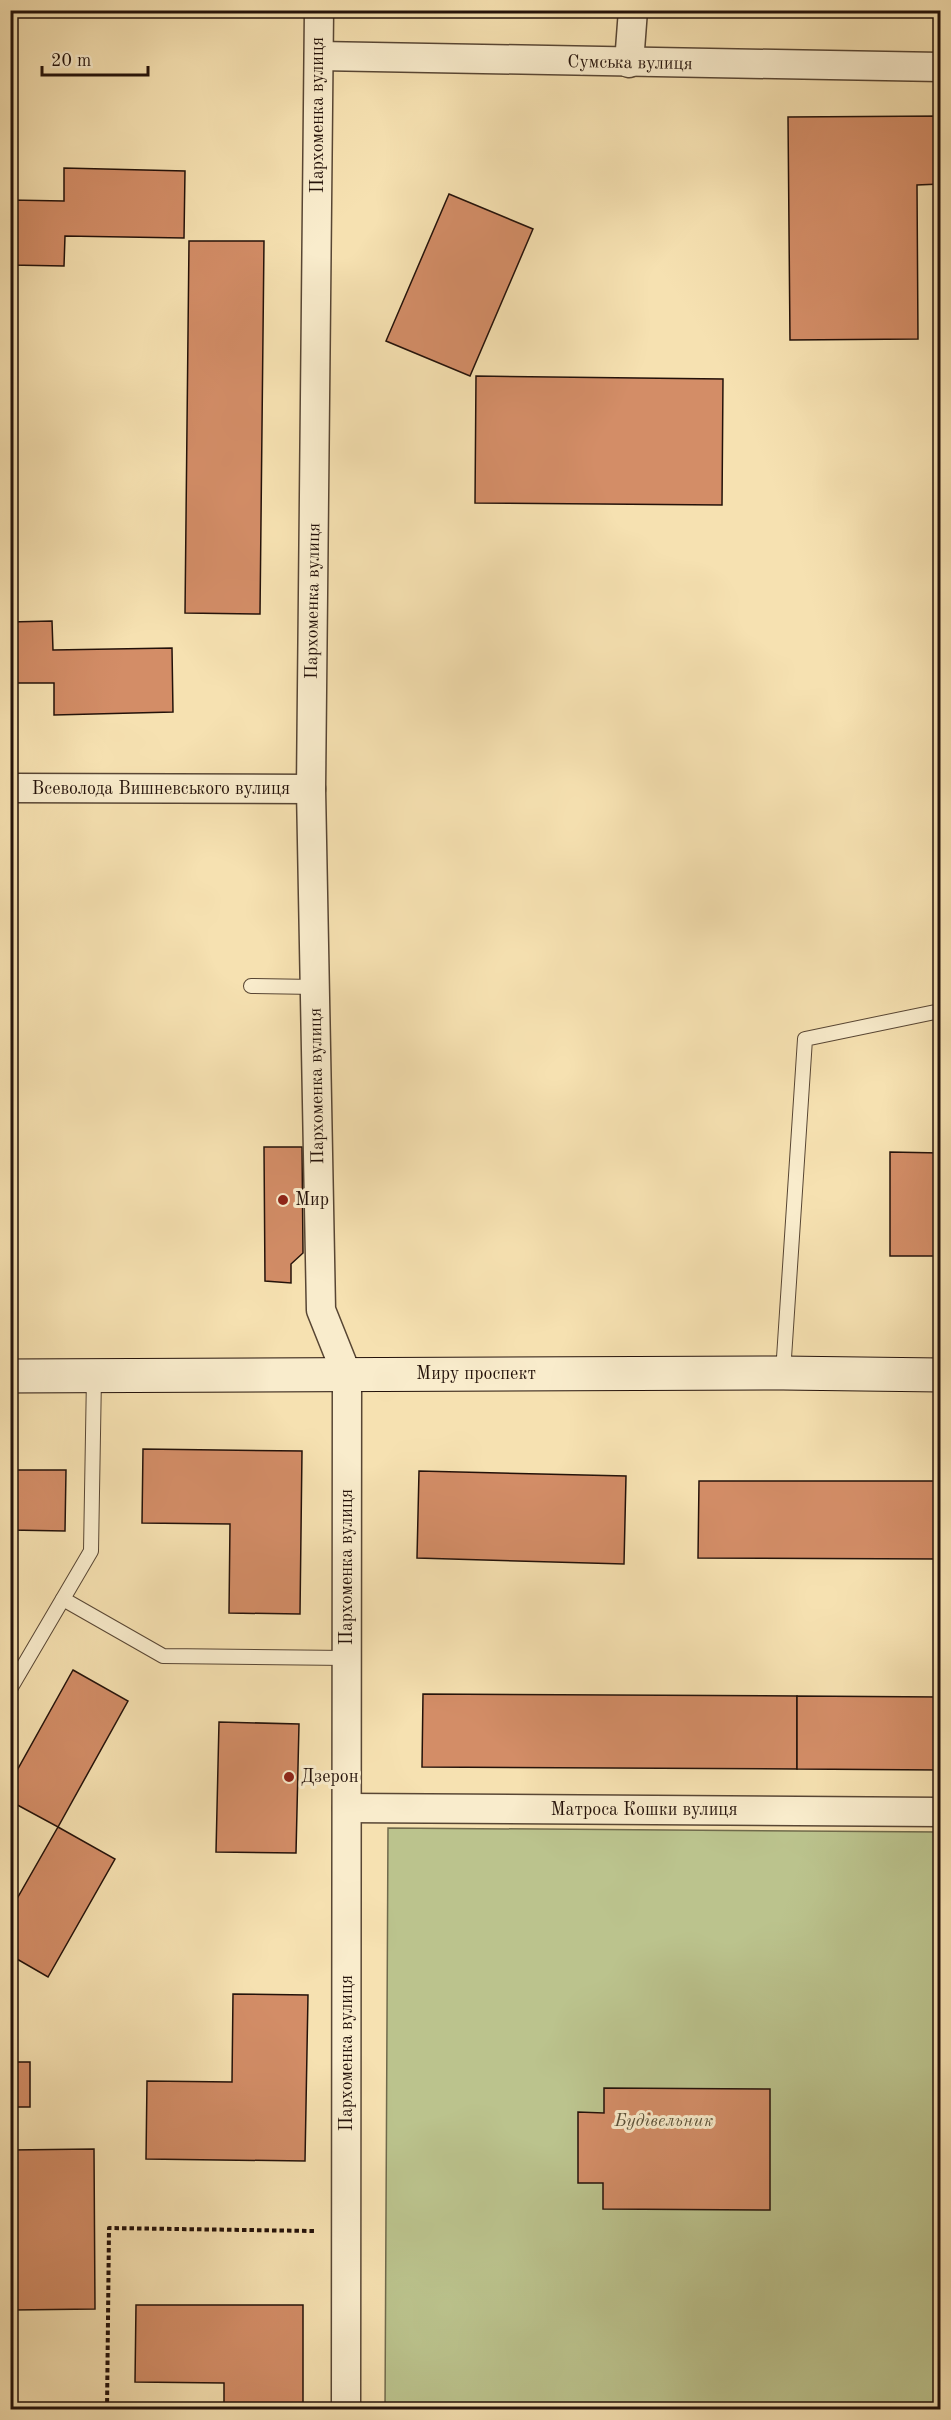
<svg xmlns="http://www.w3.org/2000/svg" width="951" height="2420" viewBox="0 0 951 2420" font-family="'Old Standard TT',serif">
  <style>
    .green { fill: #bbc38d; stroke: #706a4c; stroke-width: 1.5 }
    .building { fill: #d38d67; stroke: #24120a; stroke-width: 1.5 }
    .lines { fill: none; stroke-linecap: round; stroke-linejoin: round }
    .lane-casing { stroke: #584634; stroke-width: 16 }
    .street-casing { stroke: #584634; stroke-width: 31 }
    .secondary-casing { stroke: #24120a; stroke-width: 35 }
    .path { stroke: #24120a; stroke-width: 4; stroke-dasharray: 4.5 3; stroke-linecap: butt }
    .lane { stroke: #f9eccc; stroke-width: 14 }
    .street { stroke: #f9eccc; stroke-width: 28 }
    .secondary { stroke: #f9eccc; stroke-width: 33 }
    .poi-dot { fill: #8f2418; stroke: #f9eccc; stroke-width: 2 }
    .labels { text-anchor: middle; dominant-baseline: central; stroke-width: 6; stroke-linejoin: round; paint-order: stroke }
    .street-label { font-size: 18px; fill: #24120a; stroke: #f9eccc }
    .poi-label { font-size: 18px; fill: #24120a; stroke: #f9eccc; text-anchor: start }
    .park-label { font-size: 18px; font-style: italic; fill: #595038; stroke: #f9eccc }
  </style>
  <rect width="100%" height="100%" fill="#f6e1b1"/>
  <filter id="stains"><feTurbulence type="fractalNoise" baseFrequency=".00333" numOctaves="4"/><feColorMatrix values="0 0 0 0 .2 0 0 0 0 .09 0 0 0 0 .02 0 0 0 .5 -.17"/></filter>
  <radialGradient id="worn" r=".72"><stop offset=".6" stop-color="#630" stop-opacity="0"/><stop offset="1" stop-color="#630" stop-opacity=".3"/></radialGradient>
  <path class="green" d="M 388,1828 L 940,1832 L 940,2409 L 385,2410 Z"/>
  <g class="building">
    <path d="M 940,116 L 940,184 L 917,185 L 918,339 L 790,340 L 788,117 Z"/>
    <path d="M 64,168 L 185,171 L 184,238 L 65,236 L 64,266 L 10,265 L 10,200 L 64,201 Z"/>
    <path d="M 449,194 L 533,229 L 470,376 L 386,341 Z"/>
    <path d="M 189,241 L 264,241 L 260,614 L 185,613 Z"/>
    <path d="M 476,376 L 723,379 L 722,505 L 475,503 Z"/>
    <path d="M 52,621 L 53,650 L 172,648 L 173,712 L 54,715 L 54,683 L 10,683 L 10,622 Z"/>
    <path d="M 264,1147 L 302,1147 L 303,1253 L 291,1264 L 291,1283 L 265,1281 Z"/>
    <path d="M 890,1152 L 940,1153 L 940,1256 L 890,1256 Z"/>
    <path d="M 143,1449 L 302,1451 L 300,1614 L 229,1613 L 230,1524 L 142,1523 Z"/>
    <path d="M 10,1470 L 66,1470 L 65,1531 L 10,1530 Z"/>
    <path d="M 419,1471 L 626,1476 L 624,1564 L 417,1558 Z"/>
    <path d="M 699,1481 L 940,1481 L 940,1559 L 698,1558 Z"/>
    <path d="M 73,1670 L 128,1701 L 58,1827 L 10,1801 L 10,1783 Z"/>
    <path d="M 423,1694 L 797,1696 L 797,1769 L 422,1767 Z"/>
    <path d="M 797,1696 L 940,1697 L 940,1770 L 797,1769 Z"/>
    <path d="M 219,1722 L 299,1724 L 296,1853 L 216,1852 Z"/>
    <path d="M 58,1827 L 115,1859 L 48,1977 L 10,1955 L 10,1911 Z"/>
    <path d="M 233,1994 L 308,1995 L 305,2161 L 146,2159 L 147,2081 L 232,2082 Z"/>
    <rect x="10" y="2062" width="20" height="45"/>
    <path d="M 604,2088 L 770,2089 L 770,2210 L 603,2209 L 603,2183 L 578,2183 L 578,2112 L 604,2113 Z"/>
    <path d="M 94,2149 L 95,2309 L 13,2310 L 13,2277 L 10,2277 L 10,2150 Z"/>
    <path d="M 136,2305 L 303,2305 L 303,2410 L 224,2410 L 224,2383 L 135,2382 Z"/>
  </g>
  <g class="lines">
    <g class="lane-casing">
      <g id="lane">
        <path d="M 251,986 L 315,987"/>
        <path d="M 783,1373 L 805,1039 L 940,1011"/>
        <path d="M 63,1599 L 163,1656 L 347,1658"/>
        <path d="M 10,1689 L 91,1551 L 94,1376"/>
      </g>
    </g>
    <g class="street-casing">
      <g id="street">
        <path d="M 319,10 L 311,789 L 321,1310 L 347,1375 L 346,2410"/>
        <path d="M 319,56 L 940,67"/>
        <path d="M 629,63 L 633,10"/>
        <path d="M 10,788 L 311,789"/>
        <path d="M 347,1808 L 940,1812"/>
      </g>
    </g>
    <g class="secondary-casing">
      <path id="secondary" d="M 10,1376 L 783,1373 L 940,1375"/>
    </g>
    <path class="path" d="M 107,2410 L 109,2228 L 314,2231"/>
    <use href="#lane" class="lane"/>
    <use href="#street" class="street"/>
    <use href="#secondary" class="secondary"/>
  </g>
  <g class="poi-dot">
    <circle cx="283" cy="1200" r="6"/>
    <circle cx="289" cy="1777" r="6"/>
  </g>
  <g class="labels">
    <g class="street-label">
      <text transform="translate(630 63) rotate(1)">Сумська вулиця</text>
      <text transform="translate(318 115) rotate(-90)">Пархоменка вулиця</text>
      <text transform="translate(313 601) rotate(-89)">Пархоменка вулиця</text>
      <text x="161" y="789">Всеволода Вишневського вулиця</text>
      <text transform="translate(317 1086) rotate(-91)">Пархоменка вулиця</text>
      <text x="476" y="1374">Миру проспект</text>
      <text transform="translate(347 1567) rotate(-90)">Пархоменка вулиця</text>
      <text x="644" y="1810">Матроса Кошки вулиця</text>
      <text transform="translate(347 2053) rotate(-90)">Пархоменка вулиця</text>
    </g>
    <g class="poi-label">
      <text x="295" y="1200">Мир</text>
      <text x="301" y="1777">Дзерон</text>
    </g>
    <g class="park-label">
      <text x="664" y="2121">Будівельник</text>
    </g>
  </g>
  <rect width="951" height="2420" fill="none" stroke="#f6e1b1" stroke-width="36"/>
  <rect x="12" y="12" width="927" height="2396" fill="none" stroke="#24120a" stroke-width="3"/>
  <rect x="18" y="18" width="915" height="2384" fill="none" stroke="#24120a" stroke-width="1.5"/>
  <path d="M42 66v9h106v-9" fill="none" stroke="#24120a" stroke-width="3"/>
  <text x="51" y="66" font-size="18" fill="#24120a" stroke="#f9eccc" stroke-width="4.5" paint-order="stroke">20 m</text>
  <rect width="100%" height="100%" filter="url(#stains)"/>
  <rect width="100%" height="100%" fill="url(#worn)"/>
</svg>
